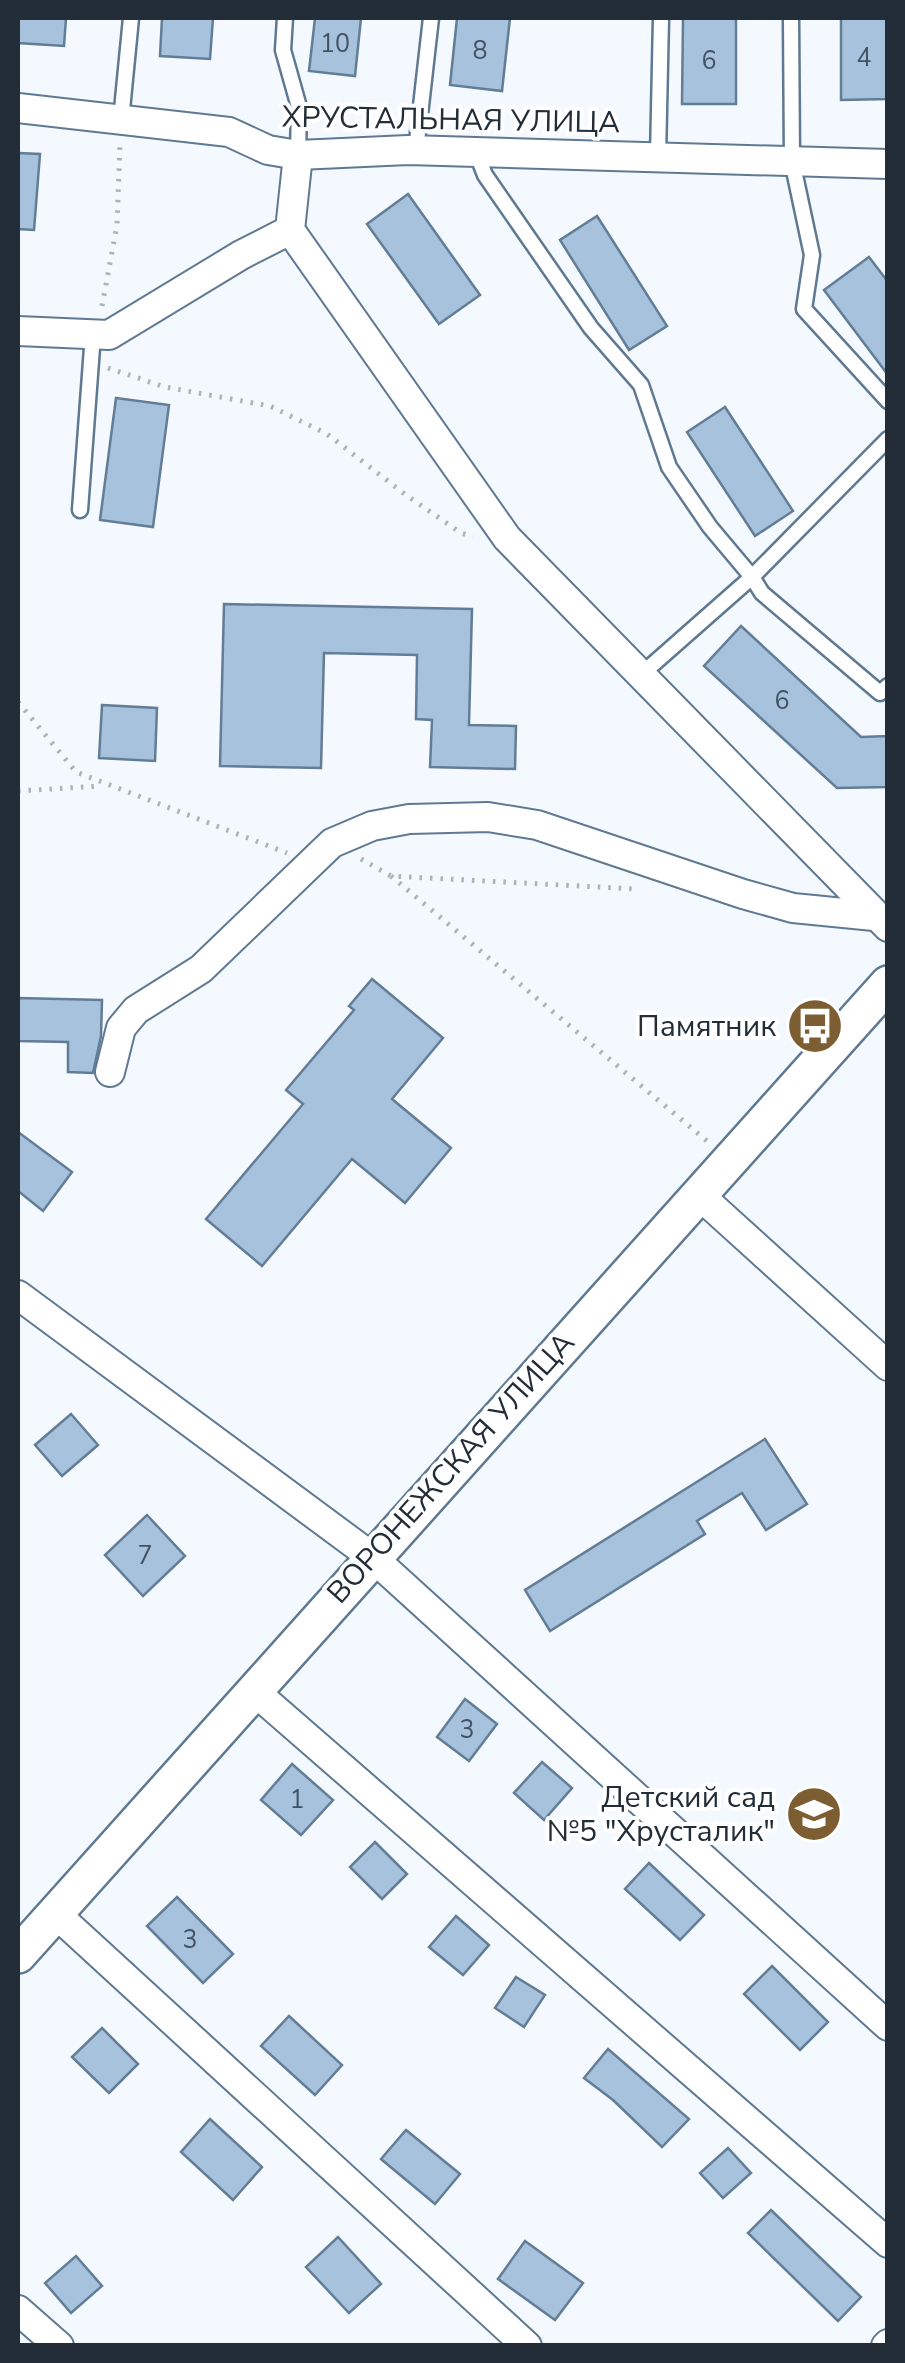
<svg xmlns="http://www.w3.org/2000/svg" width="905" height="2363" viewBox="0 0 905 2363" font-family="'Nunito Sans',sans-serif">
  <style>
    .building { fill: #a6c2dd; stroke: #637d96; stroke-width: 2.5 }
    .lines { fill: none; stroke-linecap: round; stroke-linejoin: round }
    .service-casing { stroke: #5f7992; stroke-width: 19 }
    .minor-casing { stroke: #5f7992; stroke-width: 32 }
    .tertiary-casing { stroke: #5f7992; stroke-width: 40 }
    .path { stroke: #acb3ba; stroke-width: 5; stroke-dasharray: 2.5 8; stroke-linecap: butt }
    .service { stroke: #fff; stroke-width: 14 }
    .minor { stroke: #fff; stroke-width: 28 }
    .tertiary { stroke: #fff; stroke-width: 35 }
    .labels { text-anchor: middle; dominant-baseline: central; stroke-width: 8; stroke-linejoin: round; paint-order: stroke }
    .number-label { font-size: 25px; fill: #435261 }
    .street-label { font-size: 30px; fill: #222d38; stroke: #fff }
    .poi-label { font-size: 30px; fill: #222d38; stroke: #fff; text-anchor: end }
  </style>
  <rect width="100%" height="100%" fill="#f3f9fe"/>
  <g class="building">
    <path d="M 18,18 L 66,18 L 64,46 L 18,43 Z"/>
    <path d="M 162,18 L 213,18 L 210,59 L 160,56 Z"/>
    <path d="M 315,18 L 361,18 L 355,76 L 309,71 Z"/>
    <path d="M 457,18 L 510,18 L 502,91 L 450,85 Z"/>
    <path d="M 683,18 L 736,18 L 736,104 L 682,104 Z"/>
    <path d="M 841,18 L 888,18 L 888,99 L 841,100 Z"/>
    <path d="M 18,153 L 40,154 L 34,230 L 18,229 Z"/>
    <path d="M 408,194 L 480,295 L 439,324 L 367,224 Z"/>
    <path d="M 597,216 L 667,326 L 629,350 L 560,240 Z"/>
    <path d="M 869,257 L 888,282 L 888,375 L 824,290 Z"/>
    <path d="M 116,398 L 169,405 L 153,527 L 100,520 Z"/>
    <path d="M 725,407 L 793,511 L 755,536 L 687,432 Z"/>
    <path d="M 224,604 L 472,609 L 469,725 L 516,726 L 515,769 L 430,767 L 432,720 L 416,719 L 417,655 L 324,653 L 321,768 L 220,766 Z"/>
    <path d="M 741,626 L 861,737 L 888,736 L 888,787 L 837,788 L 704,666 Z"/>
    <path d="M 102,705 L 157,708 L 155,761 L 99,758 Z"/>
    <path d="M 372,979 L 443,1038 L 392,1099 L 451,1148 L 405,1203 L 352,1159 L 262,1266 L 206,1219 L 303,1104 L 286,1090 L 354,1010 L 349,1006 Z"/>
    <path d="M 18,998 L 102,1000 L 101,1036 L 93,1073 L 68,1072 L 68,1042 L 18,1041 Z"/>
    <path d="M 18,1132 L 72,1172 L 43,1211 L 18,1191 Z"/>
    <path d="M 71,1414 L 98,1445 L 62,1476 L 35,1445 Z"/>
    <path d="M 765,1439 L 807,1504 L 766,1530 L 742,1493 L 697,1521 L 705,1534 L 550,1631 L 525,1590 Z"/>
    <path d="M 147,1515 L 185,1556 L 143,1596 L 105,1555 Z"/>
    <path d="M 465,1699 L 497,1724 L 469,1761 L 437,1737 Z"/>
    <path d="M 542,1762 L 572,1788 L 544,1820 L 514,1793 Z"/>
    <path d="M 292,1764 L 333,1800 L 301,1835 L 261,1800 Z"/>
    <path d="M 375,1842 L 407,1874 L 382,1899 L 350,1867 Z"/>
    <path d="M 649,1863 L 704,1915 L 680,1940 L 625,1889 Z"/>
    <path d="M 177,1897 L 233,1954 L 203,1983 L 147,1926 Z"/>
    <path d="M 456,1916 L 489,1945 L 463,1975 L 429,1947 Z"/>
    <path d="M 772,1966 L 828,2022 L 800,2050 L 744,1994 Z"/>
    <path d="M 516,1977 L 545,1995 L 524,2027 L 495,2008 Z"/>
    <path d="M 289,2016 L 342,2065 L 315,2095 L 261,2046 Z"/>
    <path d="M 102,2028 L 138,2064 L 109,2093 L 72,2057 Z"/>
    <path d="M 608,2049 L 689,2119 L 662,2147 L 613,2100 L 584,2078 Z"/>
    <path d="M 210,2119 L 262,2167 L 233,2200 L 181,2152 Z"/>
    <path d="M 406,2130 L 460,2174 L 435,2204 L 381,2159 Z"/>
    <path d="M 728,2148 L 751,2173 L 723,2198 L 700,2173 Z"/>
    <path d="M 771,2210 L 861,2297 L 838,2321 L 748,2233 Z"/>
    <path d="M 338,2237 L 381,2284 L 349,2313 L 306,2267 Z"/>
    <path d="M 525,2241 L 583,2283 L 555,2320 L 498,2279 Z"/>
    <path d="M 76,2256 L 102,2286 L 71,2313 L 45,2283 Z"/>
  </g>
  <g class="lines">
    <g class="service-casing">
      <g id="service">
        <path d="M 285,18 L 283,50 L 299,107 L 298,155"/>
        <path d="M 791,18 L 792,161 L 812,255 L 804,309 L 888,401"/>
        <path d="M 121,120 L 131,18"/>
        <path d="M 416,150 L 431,18"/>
        <path d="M 476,152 L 485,175 L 591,328 L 641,385 L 669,467 L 710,527 L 752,577 L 643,673"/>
        <path d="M 658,157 L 661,18"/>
        <path d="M 888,439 L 752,577 L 762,593 L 880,693 L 888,686"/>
        <path d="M 80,510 L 93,334"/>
      </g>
    </g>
    <g class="minor-casing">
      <g id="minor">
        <path d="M 18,108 L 229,132 L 268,150 L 298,155 L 408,150 L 888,164"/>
        <path d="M 298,155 L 290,230 L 507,538 L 888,927"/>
        <path d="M 18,331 L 109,335 L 241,255 L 290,230"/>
        <path d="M 110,1072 L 121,1028 L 136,1010 L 201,969 L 332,843 L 372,826 L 409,819 L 488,817 L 537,825 L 743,894 L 793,908 L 874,916"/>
        <path d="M 697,1193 L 888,1366"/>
        <path d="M 18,1295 L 372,1557 L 888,2026"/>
        <path d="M 253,1690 L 888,2243"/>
        <path d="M 56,1914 L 527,2346"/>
        <path d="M 18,2310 L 59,2346"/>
        <path d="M 886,2346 L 888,2344"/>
      </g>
    </g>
    <g class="tertiary-casing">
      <path id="tertiary" d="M 18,1955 L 888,984"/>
    </g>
    <g class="path">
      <path d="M 102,306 L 117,225 L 120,143"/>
      <path d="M 108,368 L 165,387 L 270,406 L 327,434 L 406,495 L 461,533 L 473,537"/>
      <path d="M 18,702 L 76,772 L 287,853"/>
      <path d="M 18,791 L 101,786"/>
      <path d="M 361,859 L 391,876 L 636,889"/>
      <path d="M 391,876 L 707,1141"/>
    </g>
    <use href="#service" class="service"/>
    <use href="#minor" class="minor"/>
    <use href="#tertiary" class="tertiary"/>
  </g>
  <defs>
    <g id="bus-disc" transform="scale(2.875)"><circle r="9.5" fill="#7d5e33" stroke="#fff"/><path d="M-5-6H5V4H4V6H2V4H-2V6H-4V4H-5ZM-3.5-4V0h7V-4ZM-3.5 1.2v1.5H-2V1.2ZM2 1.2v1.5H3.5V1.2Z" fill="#fff"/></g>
    <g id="school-disc" transform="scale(2.875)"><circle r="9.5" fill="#7d5e33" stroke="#fff"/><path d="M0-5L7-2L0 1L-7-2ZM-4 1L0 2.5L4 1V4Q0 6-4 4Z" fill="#fff"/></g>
  </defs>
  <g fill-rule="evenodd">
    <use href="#bus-disc" x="815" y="1026"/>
    <use href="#school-disc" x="814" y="1814"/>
  </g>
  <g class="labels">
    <g class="number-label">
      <text x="335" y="44">10</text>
      <text x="480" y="51">8</text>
      <text x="864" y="58">4</text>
      <text x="709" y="61">6</text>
      <text x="782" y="701">6</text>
      <text x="145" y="1556">7</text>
      <text x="467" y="1730">3</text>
      <text x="297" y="1800">1</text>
      <text x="190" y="1940">3</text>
    </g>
    <g class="street-label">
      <text transform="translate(451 120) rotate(1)">ХРУСТАЛЬНАЯ УЛИЦА</text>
      <text transform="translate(451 1468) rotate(-48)">ВОРОНЕЖСКАЯ УЛИЦА</text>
    </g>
    <g class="poi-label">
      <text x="776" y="1026">Памятник</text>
      <text x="775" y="1797">Детский сад<tspan x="775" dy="34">№5 "Хрусталик"</tspan></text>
    </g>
  </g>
  <rect width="905" height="2363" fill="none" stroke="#222d38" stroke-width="40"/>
</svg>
